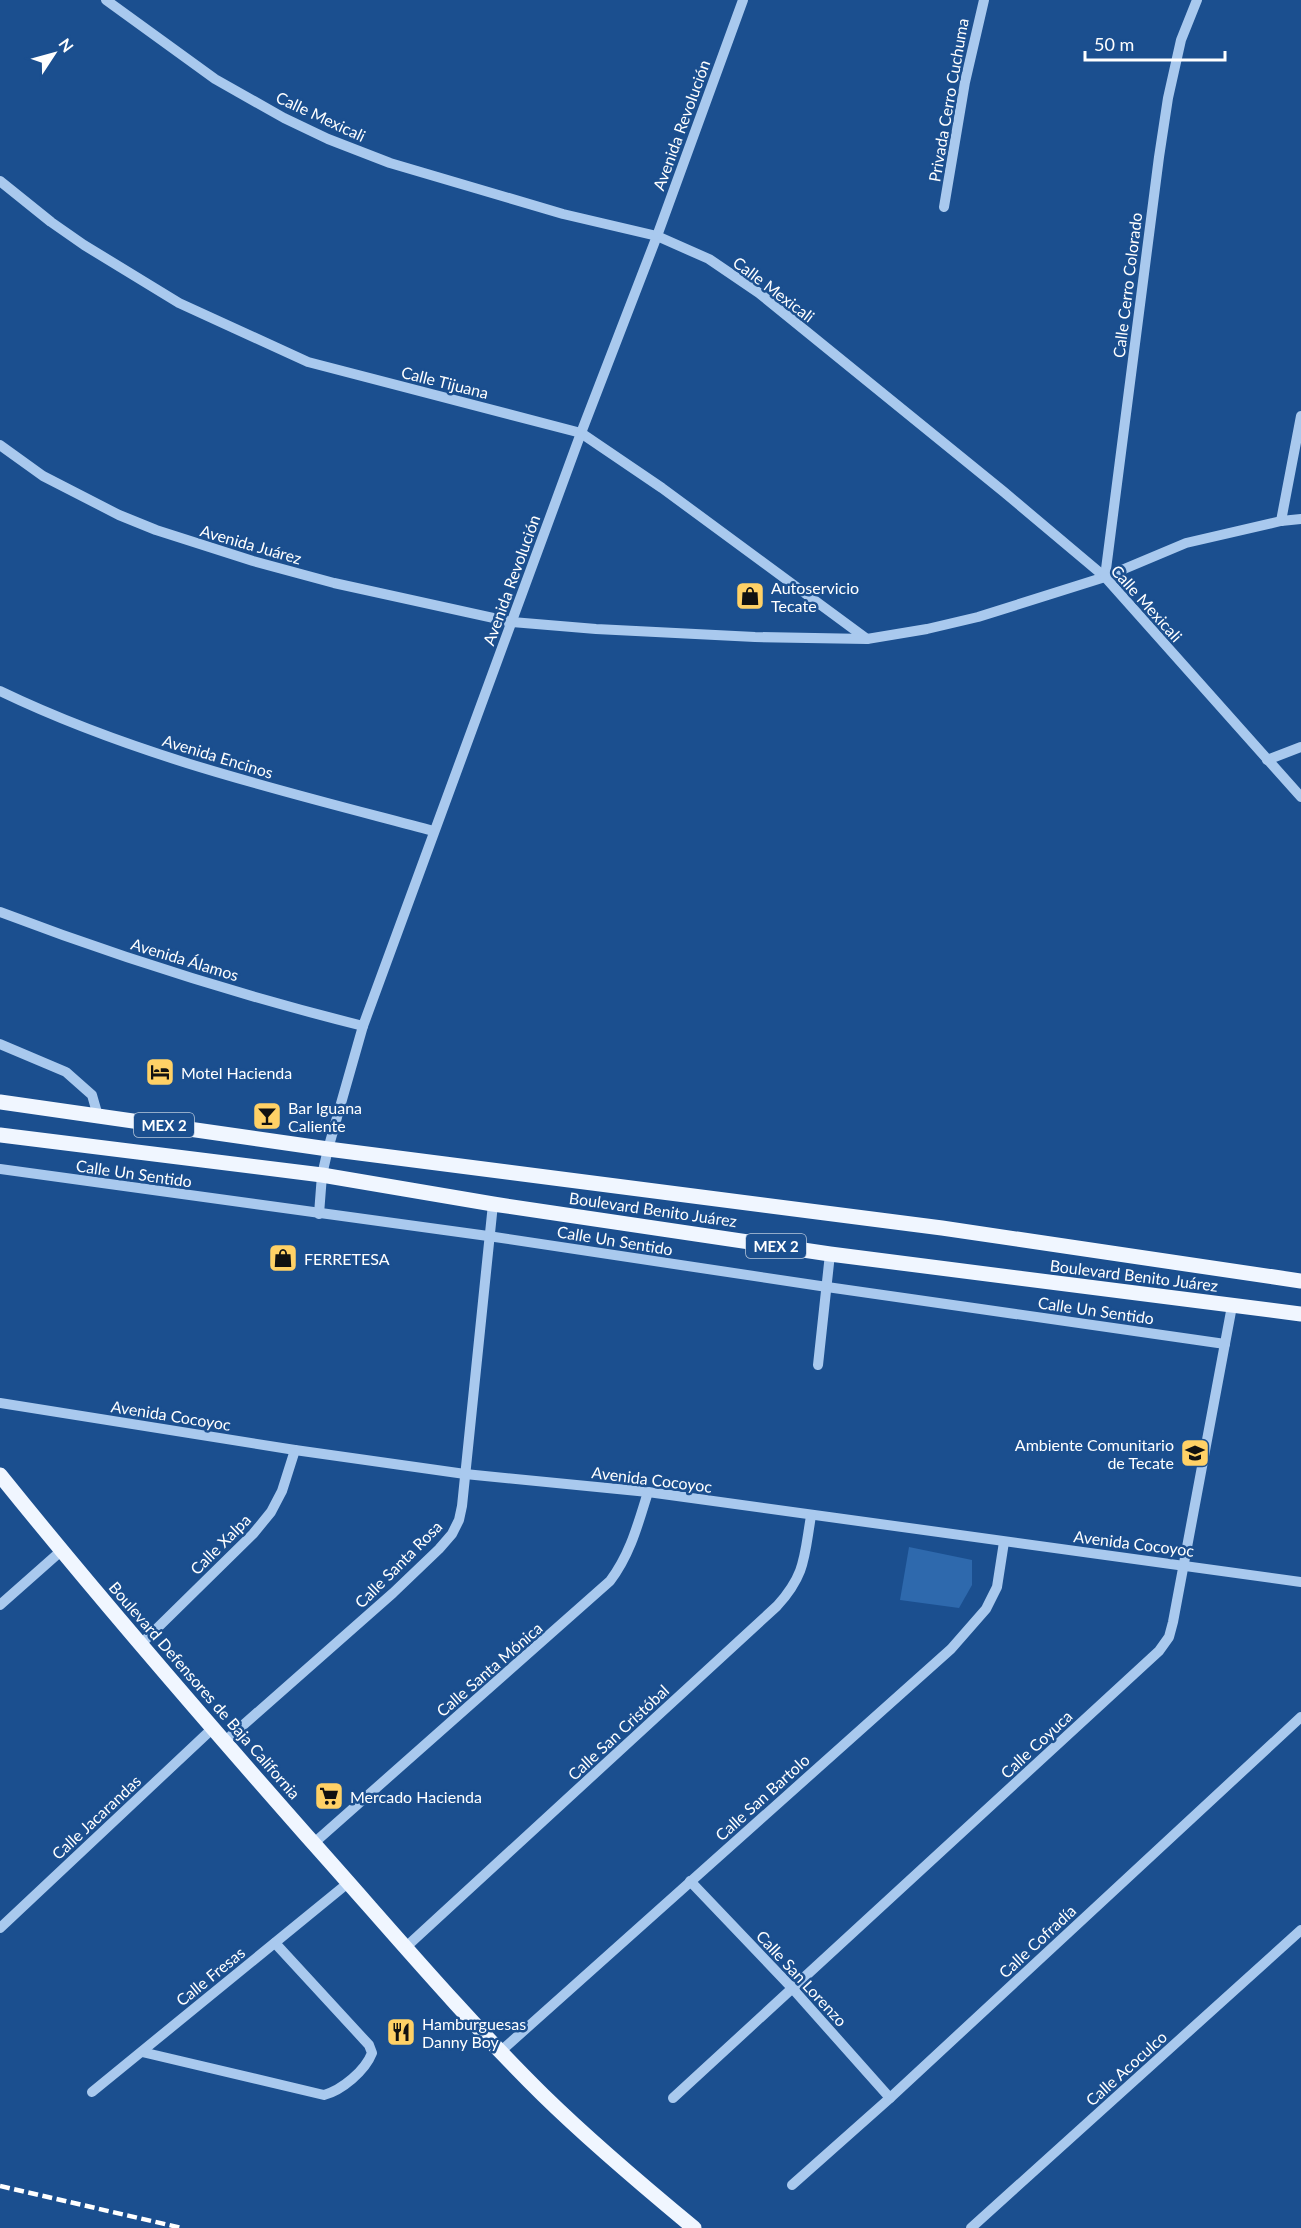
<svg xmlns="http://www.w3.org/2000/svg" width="1301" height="2228" viewBox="0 0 1301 2228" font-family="Lato,sans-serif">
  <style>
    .green { fill: #2e69ad }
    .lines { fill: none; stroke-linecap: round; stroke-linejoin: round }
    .minor { stroke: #a9c9ee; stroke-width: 10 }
    .major { stroke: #f0f6ff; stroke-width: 15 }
    .rail { stroke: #fff; stroke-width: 4.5; stroke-dasharray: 10 4.5; stroke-linecap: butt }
    .labels { text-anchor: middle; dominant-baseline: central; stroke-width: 5; stroke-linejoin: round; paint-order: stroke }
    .shield { fill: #1b4f8f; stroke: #bbcadd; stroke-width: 1.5 }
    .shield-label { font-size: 15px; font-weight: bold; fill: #fff }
    .street-label { font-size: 16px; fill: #fff; stroke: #1b4f8f }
    .poi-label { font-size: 16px; fill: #fff; stroke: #1b4f8f; text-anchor: start }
  </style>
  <rect width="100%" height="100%" fill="#1b4f8f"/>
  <path class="green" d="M 909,1547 L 972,1560 L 972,1585 L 959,1608 L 900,1600 Z"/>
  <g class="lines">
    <g class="minor">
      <path d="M 106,0 L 215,79 L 284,118 L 328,139 L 390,163 L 563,214 L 657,236 L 709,259 L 759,293 L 1004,492 L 1105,577 L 1301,797"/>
      <path d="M 0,181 L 51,222 L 84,245 L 179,303 L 308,362 L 581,433 L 662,488 L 867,639"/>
      <path d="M 944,207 L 965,82 L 984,0"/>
      <path d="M 0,445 L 43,476 L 119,515 L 156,530 L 253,561 L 334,583 L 512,622 L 596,629 L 755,637 L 867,639 L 927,629 L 978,617 L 1105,577 L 1186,543 L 1281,521 L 1301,519"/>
      <path d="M 1281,521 L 1301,416"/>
      <path d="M 1105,577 L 1159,157 L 1168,98 L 1181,40 L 1197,0"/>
      <path d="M 0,691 C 137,757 287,792 434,831"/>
      <path d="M 1267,760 L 1301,747"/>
      <path d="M 0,912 C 118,957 240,995 363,1026"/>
      <path d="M 0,1044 L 66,1072 L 92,1095 L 98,1116"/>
      <path d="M 0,1169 L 488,1236 L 827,1287 L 1225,1344"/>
      <path d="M 319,1214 L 322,1175 L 328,1149 L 363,1026 L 581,433 L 657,236 L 743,0"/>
      <path d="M 818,1365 L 830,1254"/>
      <path d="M 0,1403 L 295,1450 L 465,1474 L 648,1492 L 1301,1582"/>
      <path d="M 0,1605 L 61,1551"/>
      <path d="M 141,1644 L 253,1534 L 271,1512 L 282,1491 L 295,1450"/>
      <path d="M 224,1742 L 393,1593 L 439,1549 L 452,1534 L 459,1520 L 462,1506 L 493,1204"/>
      <path d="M 314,1843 L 610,1581 C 630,1555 638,1524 648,1492"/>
      <path d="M 690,1881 L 793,1989 L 890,2098"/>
      <path d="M 0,1928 L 213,1728"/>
      <path d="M 406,1947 L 777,1606 C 806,1574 804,1557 811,1516"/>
      <path d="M 501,2051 L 951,1649 L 986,1609 L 997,1587 L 1004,1542"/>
      <path d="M 142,2052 L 324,2095 C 342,2090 365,2071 372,2053 L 369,2045 L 275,1943"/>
      <path d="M 92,2092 L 348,1883"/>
      <path d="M 673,2098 L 1159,1651 L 1169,1637 L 1173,1622 L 1232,1306"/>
      <path d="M 792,2185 L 890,2098 L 1301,1717"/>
      <path d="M 971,2228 L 1301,1930"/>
    </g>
    <g class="major">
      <path d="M 0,1102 L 328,1149 L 942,1228 L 1301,1281"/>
      <path d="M 0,1135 L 322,1175 L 493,1204 L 830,1254 L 1301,1314"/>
      <path d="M 0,1475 C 99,1598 203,1718 307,1836 C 385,1923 460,2013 543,2095 C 591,2142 642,2185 694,2228"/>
    </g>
    <path class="rail" d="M 0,2186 L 182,2228"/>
  </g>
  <defs>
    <g id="shop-square" transform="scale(1.5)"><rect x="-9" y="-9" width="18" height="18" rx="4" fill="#ffd166" stroke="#1b4f8f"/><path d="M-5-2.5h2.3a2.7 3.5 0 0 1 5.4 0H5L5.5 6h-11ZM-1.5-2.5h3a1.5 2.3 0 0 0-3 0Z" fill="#111"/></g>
    <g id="hotel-square" transform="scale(1.5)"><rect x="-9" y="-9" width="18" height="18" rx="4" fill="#ffd166" stroke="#1b4f8f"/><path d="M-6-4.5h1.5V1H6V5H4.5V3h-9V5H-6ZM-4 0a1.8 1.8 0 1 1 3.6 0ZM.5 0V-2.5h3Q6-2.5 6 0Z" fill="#111"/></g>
    <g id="bar-square" transform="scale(1.5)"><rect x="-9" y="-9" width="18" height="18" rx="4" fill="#ffd166" stroke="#1b4f8f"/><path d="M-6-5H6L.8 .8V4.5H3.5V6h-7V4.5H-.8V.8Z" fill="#111"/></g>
    <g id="school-square" transform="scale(1.5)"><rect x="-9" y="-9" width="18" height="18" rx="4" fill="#ffd166" stroke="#1b4f8f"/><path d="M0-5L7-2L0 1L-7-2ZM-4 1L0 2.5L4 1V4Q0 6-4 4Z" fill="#111"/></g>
    <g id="supermarket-square" transform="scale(1.5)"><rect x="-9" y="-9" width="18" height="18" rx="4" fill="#ffd166" stroke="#1b4f8f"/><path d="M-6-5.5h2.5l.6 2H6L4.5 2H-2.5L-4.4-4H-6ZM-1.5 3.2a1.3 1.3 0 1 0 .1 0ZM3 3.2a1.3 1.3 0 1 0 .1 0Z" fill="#111"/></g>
    <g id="restaurant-square" transform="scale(1.5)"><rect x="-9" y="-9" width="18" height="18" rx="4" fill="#ffd166" stroke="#1b4f8f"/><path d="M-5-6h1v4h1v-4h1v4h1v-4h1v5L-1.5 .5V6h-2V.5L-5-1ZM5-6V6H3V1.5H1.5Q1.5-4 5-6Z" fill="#111"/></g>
  </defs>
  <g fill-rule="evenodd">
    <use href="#shop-square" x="750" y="596"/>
    <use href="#hotel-square" x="160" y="1072"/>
    <use href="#bar-square" x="267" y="1116"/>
    <use href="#shop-square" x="283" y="1258"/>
    <use href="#school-square" x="1195" y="1453"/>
    <use href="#supermarket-square" x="329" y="1796"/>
    <use href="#restaurant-square" x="401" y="2032"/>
  </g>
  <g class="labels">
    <g class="shield">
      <rect x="134" y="1113" width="60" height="24" rx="4.5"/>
      <rect x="746" y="1234" width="60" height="24" rx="4.5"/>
    </g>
    <g class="shield-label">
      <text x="164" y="1125">MEX 2</text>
      <text x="776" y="1246">MEX 2</text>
    </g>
    <g class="street-label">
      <text transform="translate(948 100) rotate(-80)">Privada Cerro Cuchuma</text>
      <text transform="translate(321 116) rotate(25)">Calle Mexicali</text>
      <text transform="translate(681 125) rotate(-70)">Avenida Revolución</text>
      <text transform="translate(1127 285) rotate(-83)">Calle Cerro Colorado</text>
      <text transform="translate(774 289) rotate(37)">Calle Mexicali</text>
      <text transform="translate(445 382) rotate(14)">Calle Tijuana</text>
      <text transform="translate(251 544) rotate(16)">Avenida Juárez</text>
      <text transform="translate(511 580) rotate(-70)">Avenida Revolución</text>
      <text transform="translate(1147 603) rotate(48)">Calle Mexicali</text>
      <text transform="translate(218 756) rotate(17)">Avenida Encinos</text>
      <text transform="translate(185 959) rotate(17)">Avenida Álamos</text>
      <text transform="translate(134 1173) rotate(8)">Calle Un Sentido</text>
      <text transform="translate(653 1209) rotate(8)">Boulevard Benito Juárez</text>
      <text transform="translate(615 1240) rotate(9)">Calle Un Sentido</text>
      <text transform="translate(1134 1275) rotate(7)">Boulevard Benito Juárez</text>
      <text transform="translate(1096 1310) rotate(8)">Calle Un Sentido</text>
      <text transform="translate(171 1415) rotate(9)">Avenida Cocoyoc</text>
      <text transform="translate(652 1479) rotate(7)">Avenida Cocoyoc</text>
      <text transform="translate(1134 1543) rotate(7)">Avenida Cocoyoc</text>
      <text transform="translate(220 1544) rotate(-45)">Calle Xalpa</text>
      <text transform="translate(398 1564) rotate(-45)">Calle Santa Rosa</text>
      <text transform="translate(489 1669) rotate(-41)">Calle Santa Mónica</text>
      <text transform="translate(205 1690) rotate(49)">Boulevard Defensores de Baja California</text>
      <text transform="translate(618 1732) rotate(-43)">Calle San Cristóbal</text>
      <text transform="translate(1036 1744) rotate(-43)">Calle Coyuca</text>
      <text transform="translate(762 1797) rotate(-42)">Calle San Bartolo</text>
      <text transform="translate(96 1817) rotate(-43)">Calle Jacarandas</text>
      <text transform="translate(1037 1941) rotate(-43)">Calle Cofradía</text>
      <text transform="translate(210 1976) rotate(-39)">Calle Fresas</text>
      <text transform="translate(802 1978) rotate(47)">Calle San Lorenzo</text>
      <text transform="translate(1126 2068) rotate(-42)">Calle Acoculco</text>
    </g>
    <g class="poi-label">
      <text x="771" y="587">Autoservicio<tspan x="771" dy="18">Tecate</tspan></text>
      <text x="181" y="1072">Motel Hacienda</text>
      <text x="288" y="1107">Bar Iguana<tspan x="288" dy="18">Caliente</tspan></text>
      <text x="304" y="1258">FERRETESA</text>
      <text x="1174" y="1444" text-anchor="end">Ambiente Comunitario<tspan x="1174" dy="18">de Tecate</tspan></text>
      <text x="350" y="1796">Mercado Hacienda</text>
      <text x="422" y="2023">Hamburguesas<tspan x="422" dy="18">Danny Boy</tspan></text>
    </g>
  </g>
  <g transform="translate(54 54) rotate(54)" stroke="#1b4f8f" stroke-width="4.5" paint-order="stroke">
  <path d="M0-4.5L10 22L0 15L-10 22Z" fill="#ffffff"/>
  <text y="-9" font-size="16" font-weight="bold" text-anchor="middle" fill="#ffffff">N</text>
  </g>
  <path d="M1085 51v9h140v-9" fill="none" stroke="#ffffff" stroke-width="3"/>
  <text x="1094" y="51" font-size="18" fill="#ffffff" stroke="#1b4f8f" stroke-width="4.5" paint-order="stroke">50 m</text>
</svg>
